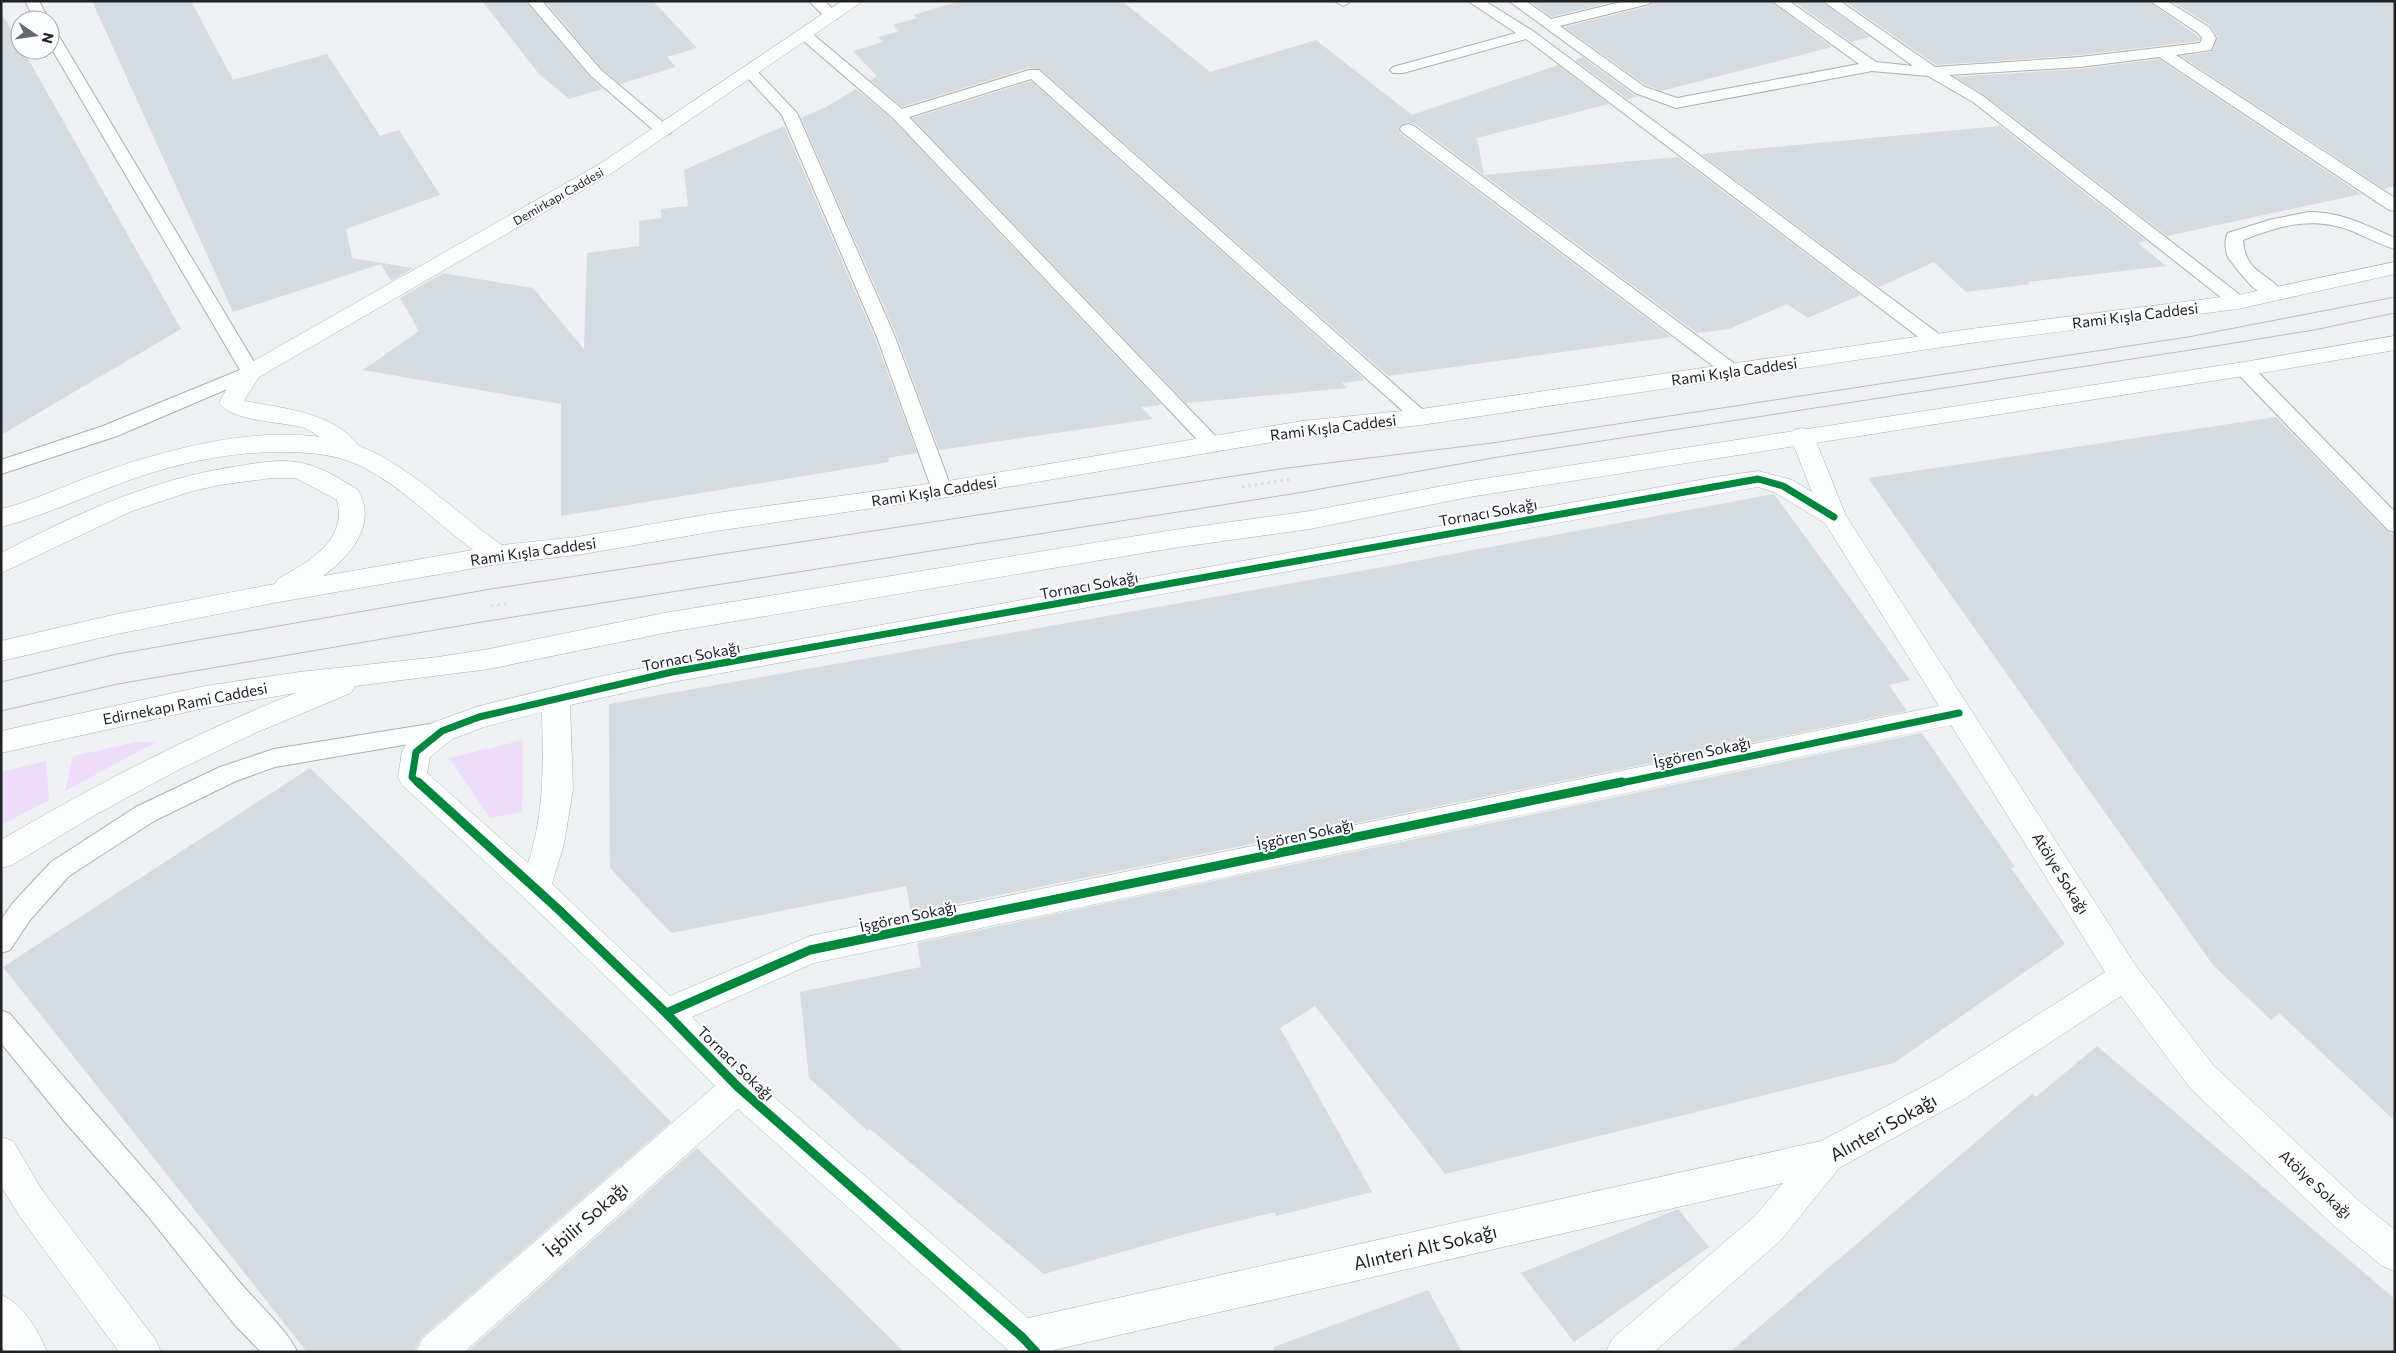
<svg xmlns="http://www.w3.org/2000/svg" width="2396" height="1353" viewBox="0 0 2396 1353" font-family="Commissioner,sans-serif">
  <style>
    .green { fill: #efdcf8 }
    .building { fill: #d4dbe1 }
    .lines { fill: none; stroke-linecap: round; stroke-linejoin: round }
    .service-casing { stroke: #aeafb0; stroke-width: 2 }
    .minor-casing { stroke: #aeafb0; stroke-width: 1 }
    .tertiary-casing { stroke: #aeafb0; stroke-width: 1 }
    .primary-casing { stroke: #aeafb0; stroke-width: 1 }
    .path { stroke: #dbdcdc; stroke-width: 3; stroke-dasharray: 2.5 4; stroke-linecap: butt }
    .service { fill: #fcfdfd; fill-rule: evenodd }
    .minor { fill: #fcfdfd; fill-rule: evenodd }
    .tertiary { fill: #fcfdfd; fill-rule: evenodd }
    .primary { fill: #fcfdfd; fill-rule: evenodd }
    .tram { stroke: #bbbbbc; stroke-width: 1 }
    .cycleway-far1-casing { stroke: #fcfdff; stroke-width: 10 }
    .cycleway-casing { stroke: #fcfdff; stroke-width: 12 }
    .cycleway-far1 { stroke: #00873e; stroke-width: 7 }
    .cycleway { stroke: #00873e; stroke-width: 9 }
    .labels { text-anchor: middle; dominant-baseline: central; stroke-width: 4; stroke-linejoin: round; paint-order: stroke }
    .far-street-label { font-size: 12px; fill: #202122; stroke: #fcfdff }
    .street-label { font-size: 15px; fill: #202122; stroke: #fcfdff }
    .near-street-label { font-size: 18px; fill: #202122; stroke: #fcfdff }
  </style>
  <rect width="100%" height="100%" fill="#eef0f3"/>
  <g class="green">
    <path d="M 523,740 L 522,812 L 490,818 L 449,758 Z"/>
    <path d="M 137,742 L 156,742 L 65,791 L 73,756 Z"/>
    <path d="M 46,761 L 49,800 L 1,825 L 1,772 Z"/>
  </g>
  <g class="building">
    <path d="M 92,1 L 191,1 L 233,80 L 327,54 L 380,136 L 399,130 L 440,195 L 346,229 L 352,258 L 413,268 L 391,281 L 381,264 L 233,312 Z"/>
    <path d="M 482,1 L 525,1 L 590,77 L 603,89 L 569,99 L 539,74 Z"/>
    <path d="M 545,1 L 653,1 L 697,48 L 667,57 L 676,67 L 620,84 L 602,69 Z"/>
    <path d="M 960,1 L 1122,1 L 1210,72 L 1316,40 L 1412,115 L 1558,65 L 1609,104 L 1477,138 L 1484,175 L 1678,157 L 1860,295 L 1808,318 L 1787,304 L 1729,329 L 1697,333 L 1415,124 L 1407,122 L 1398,128 L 1401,134 L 1671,337 L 1388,376 L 1040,69 L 1028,68 L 902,107 L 870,80 L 877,76 L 853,51 L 883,42 L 878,37 L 899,31 L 893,25 L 917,18 L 913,15 Z"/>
    <path d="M 1530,1 L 1616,1 L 1551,17 Z"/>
    <path d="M 1653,1 L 1770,1 L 1832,47 L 1661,91 L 1646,85 L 1564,27 L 1649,6 Z"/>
    <path d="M 1793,1 L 1821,1 L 1870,37 L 1851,42 Z"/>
    <path d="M 1844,1 L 2148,1 L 2200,38 L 2199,41 L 2080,55 L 1936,65 Z"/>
    <path d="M 2171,1 L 2395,1 L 2395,186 L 2384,189 L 2181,56 L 2211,52 L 2218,37 L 2210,25 Z"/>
    <path d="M 1,12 L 20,45 L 20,50 L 23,50 L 181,329 L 1,435 Z"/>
    <path d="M 1582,57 L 1634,95 L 1639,96 L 1628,99 L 1575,60 Z"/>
    <path d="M 2159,59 L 2361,194 L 2167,236 L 1984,95 L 1955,77 L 2080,69 Z"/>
    <path d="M 1031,81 L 1365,380 L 1342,383 L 1347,388 L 1186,403 L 912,118 Z"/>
    <path d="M 856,89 L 892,119 L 1162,405 L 1141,407 L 1153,419 L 939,450 L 897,336 L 801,118 L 828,106 Z"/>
    <path d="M 784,126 L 875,338 L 917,453 L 888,458 L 889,462 L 561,516 L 561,404 L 363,370 L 419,331 L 400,298 L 443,273 L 533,288 L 584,349 L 587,253 L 639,246 L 639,221 L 662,218 L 661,209 L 688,206 L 684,170 Z"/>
    <path d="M 2000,126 L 2146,241 L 2138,243 L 2166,266 L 2028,282 L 2030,284 L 1966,292 L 1934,262 L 1879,287 L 1701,154 Z"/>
    <path d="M 2276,417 L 2387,531 L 2395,536 L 2395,1121 L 2279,1013 L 2271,1020 L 2213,965 L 1868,478 Z"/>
    <path d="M 1774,494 L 1910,680 L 1889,685 L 1907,711 L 911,913 L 906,886 L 671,933 L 610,868 L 609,704 L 1383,567 Z"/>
    <path d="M 1922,733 L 2015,867 L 2011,868 L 2065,944 L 1894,1063 L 1445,1174 L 1315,1006 L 1280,1028 L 1372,1192 L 1276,1216 L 1275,1212 L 1189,1233 L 1044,1274 L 870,1129 L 867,1130 L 809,1078 L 800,992 L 921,967 L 917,943 Z"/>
    <path d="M 310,768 L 591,1040 L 671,1122 L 421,1338 L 414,1352 L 307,1352 L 3,967 Z"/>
    <path d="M 2097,1046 L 2395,1299 L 2395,1352 L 1730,1352 L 2032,1094 L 2036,1097 Z"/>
    <path d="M 697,1148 L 904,1352 L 467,1352 Z"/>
    <path d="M 1678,1209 L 1709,1247 L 1574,1342 L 1521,1273 Z"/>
    <path d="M 1428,1290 L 1462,1352 L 1274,1352 L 1274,1347 Z"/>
  </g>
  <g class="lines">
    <g class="service-casing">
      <g id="service">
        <path d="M 25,1 L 39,1 L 49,20 L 35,20 Z"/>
        <path d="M 527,1 L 542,1 L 601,70 L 670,128 L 672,131 L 670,134 L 658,134 L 591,76 Z"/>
        <path d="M 809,1 L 825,1 L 839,16 L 837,19 L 827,19 Z"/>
        <path d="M 1352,1 L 1343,6 L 1336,2 L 1336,1 Z"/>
        <path d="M 1468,1 L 1485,1 L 1533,31 L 1943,337 L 1945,341 L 1943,345 L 1929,345 L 1526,39 L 1403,73 L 1393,73 L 1390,70 L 1393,67 L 1516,33 Z"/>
        <path d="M 1509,1 L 1526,1 L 1551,19 L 1625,1 L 1651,1 L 1649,4 L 1560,26 L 1645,87 L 1677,98 L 1859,64 L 1772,1 L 1789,1 L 1876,62 L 1913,66 L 1823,1 L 1840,1 L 1935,67 L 2080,57 L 2200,43 L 2202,38 L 2198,33 L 2150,1 L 2167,1 L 2209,27 L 2216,38 L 2211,50 L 2176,55 L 2395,198 L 2395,211 L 2389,210 L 2159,57 L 2080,67 L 1949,75 L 1983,96 L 2244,298 L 2247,302 L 2244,306 L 2232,306 L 1973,102 L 1928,76 L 1872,71 L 1676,108 L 1635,93 Z"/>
        <path d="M 50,29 L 57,33 L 260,372 L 258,376 L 117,436 L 1,474 L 1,460 L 103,426 L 240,370 L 50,46 Z"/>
        <path d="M 804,30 L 809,31 L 902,109 L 1029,70 L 1039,70 L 1431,417 L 1428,421 L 1421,423 L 1414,421 L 1031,79 L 909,117 L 1224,445 L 1221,450 L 1214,451 L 1207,450 L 893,118 L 799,37 L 797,34 L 799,31 Z"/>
        <path d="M 750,67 L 755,69 L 797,113 L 895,337 L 952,490 L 949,495 L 942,497 L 935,495 L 932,490 L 877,337 L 782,115 L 742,72 Z"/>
        <path d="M 1408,124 L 1414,126 L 1739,367 L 1741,371 L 1739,375 L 1732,377 L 1725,375 L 1402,132 L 1400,129 L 1402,126 Z"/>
        <path d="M 2309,212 C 2339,211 2368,226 2395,238 L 2395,249 C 2380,245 2366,237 2352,231 C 2313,216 2281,225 2243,240 C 2245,274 2269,272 2284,294 L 2281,298 C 2260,303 2241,273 2229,259 C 2225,253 2224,239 2228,233 L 2269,220 Z"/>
        <path d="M 2244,363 L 2251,365 L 2395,512 L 2395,532 L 2388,530 L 2237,373 L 2235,369 L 2237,365 Z"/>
        <path d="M 442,722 L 450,725 L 454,731 L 450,737 L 275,767 L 236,781 L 154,821 L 69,876 L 30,920 L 10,950 L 1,953 L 1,920 L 12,904 L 51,862 L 136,807 L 220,767 L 274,749 Z"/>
        <path d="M 1,1010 L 10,1014 C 85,1103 163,1189 237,1279 C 253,1299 288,1330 297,1352 L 261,1352 L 234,1324 L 148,1216 L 65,1122 L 1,1043 Z"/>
      </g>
    </g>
    <g class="minor-casing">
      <path id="minor" d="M 1802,428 L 1810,430 L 1814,436 L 1846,516 L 2136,966 L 2214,1066 L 2358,1200 L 2395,1230 L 2395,1271 L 2382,1266 L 2332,1224 L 2190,1088 L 2121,996 L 1961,1101 L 1839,1168 L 1781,1240 L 1654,1352 L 1606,1352 L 1612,1339 L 1755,1216 L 1783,1183 L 1054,1350 L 1055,1352 L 1010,1352 L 738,1109 L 464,1352 L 416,1352 L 422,1339 L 715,1086 C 614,981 509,883 402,785 L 398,777 L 402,752 L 406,744 L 432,723 L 479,706 L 598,677 L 672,662 L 1722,476 L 1758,471 L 1792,480 L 1812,492 L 1790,436 L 1794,430 ZM 1758,487 L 1774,492 L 1825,523 L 1939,706 L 810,936 L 670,996 L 552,884 L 564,844 L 573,789 L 570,705 L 672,682 ZM 542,712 C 543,766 545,811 528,863 L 427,773 L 430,757 L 452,739 L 484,727 ZM 1951,725 L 2105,972 L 1937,1079 L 1821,1141 L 1028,1318 L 750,1076 L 692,1017 L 814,963 Z"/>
    </g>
    <g class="tertiary-casing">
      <path id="tertiary" d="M 842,1 L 863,1 L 612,173 L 259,377 L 244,401 C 286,409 338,412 363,452 L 360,458 C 342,463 337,450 324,440 C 318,436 310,430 304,428 C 282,421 232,422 219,403 L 226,390 L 243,367 L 598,165 Z"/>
    </g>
    <g class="primary-casing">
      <g id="primary">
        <path d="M 2395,262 L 2395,274 L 2238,309 L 1970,343 L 1421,425 L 1302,437 L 942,498 L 716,531 L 577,555 L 498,564 L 273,603 L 117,634 L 1,661 L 1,641 L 117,614 L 275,584 L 278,579 C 308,562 348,541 337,500 L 296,478 L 272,478 L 219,485 L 189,492 L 132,511 L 1,573 L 1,553 C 77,513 154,478 239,466 C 257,463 278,459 296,462 C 319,465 339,478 358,490 C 378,524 350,557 323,576 L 473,550 C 436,523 403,487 361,466 C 336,454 309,452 280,452 C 222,452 165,466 111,487 C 75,501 39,517 1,527 L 1,509 C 34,501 65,485 97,474 C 179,445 299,412 381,456 C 425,480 461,517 502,545 L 577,537 L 716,513 L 942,482 L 1302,421 L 1421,409 L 1970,329 L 2238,295 Z"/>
        <path d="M 2395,336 L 2395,350 L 2244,376 L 1469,497 L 1310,529 L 1173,548 L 664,633 L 489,669 L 355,686 L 351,693 L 253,734 L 180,769 L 95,815 L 12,865 L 1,868 L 1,840 L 18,830 C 108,778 200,731 296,693 L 205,708 L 1,753 L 1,731 L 205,686 L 299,672 L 438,657 L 489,649 L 664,613 L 1173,530 L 1310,511 L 1469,481 L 2244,362 Z"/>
        <path d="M 1,1137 L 13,1141 L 42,1190 L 155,1339 L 161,1352 L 119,1352 L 18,1214 L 1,1186 Z"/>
        <path d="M 1,1295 C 23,1303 38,1331 47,1352 L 5,1352 L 1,1346 Z"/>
      </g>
    </g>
    <g class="path">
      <path d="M 1242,487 L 1292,479"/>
      <path d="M 491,606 L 510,603"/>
    </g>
    <use href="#service" class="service"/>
    <use href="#minor" class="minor"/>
    <use href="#tertiary" class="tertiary"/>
    <use href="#primary" class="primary"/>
    <g class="tram">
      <path d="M 1,682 L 117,654 L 491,589 L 1287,468 L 1492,443 L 2188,337 L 2395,297"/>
      <path d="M 1,711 L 118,684 L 488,621 L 1298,493 L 1498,457 L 2203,348 L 2314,330 L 2395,313"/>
    </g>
    <g class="cycleway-far1-casing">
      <g id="cycleway-far1">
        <path d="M 419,784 L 412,777 L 416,752 L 442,731 L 479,717 L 672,672 L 1758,479 L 1783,486 L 1834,517"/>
        <path d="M 1616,784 L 1959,713"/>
      </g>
    </g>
    <g class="cycleway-casing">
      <g id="cycleway">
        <path d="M 418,782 L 558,909 L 666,1013 L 738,1087 L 1023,1338 L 1036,1352"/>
        <path d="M 666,1013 L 810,950 L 1622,782"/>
      </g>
    </g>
    <use href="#cycleway-far1" class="cycleway-far1"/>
    <use href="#cycleway" class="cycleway"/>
  </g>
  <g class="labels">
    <g class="far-street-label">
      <text transform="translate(558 196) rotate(-30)">Demirkapı Caddesi</text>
    </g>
    <g class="street-label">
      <text transform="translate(2135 315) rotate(-7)">Rami Kışla Caddesi</text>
      <text transform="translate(1734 371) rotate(-8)">Rami Kışla Caddesi</text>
      <text transform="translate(1333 427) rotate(-7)">Rami Kışla Caddesi</text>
      <text transform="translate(934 491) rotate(-9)">Rami Kışla Caddesi</text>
      <text transform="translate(1488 512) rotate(-10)">Tornacı Sokağı</text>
      <text transform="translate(533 551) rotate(-8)">Rami Kışla Caddesi</text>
      <text transform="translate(1089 585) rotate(-10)">Tornacı Sokağı</text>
      <text transform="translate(691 656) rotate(-11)">Tornacı Sokağı</text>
      <text transform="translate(185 703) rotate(-11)">Edirnekapı Rami Caddesi</text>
      <text transform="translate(1702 752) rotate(-12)">İşgören Sokağı</text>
      <text transform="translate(1305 834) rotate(-12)">İşgören Sokağı</text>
      <text transform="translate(2061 873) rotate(58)">Atölye Sokağı</text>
      <text transform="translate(908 916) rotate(-12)">İşgören Sokağı</text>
      <text transform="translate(736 1063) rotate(44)">Tornacı Sokağı</text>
      <text transform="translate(2316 1184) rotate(43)">Atölye Sokağı</text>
    </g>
    <g class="near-street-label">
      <text transform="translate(1883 1127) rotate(-29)">Alınteri Sokağı</text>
      <text transform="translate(586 1219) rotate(-41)">İşbilir Sokağı</text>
      <text transform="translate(1425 1247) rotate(-13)">Alınteri Alt Sokağı</text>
    </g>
  </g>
  <rect width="2396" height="1353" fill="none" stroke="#202122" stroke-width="5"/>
  <g transform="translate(35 35) rotate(103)"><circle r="24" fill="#fcfdff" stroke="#a4a5a7"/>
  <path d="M0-4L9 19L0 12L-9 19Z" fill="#68696b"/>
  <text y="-8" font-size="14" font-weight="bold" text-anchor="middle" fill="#202122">N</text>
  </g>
</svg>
